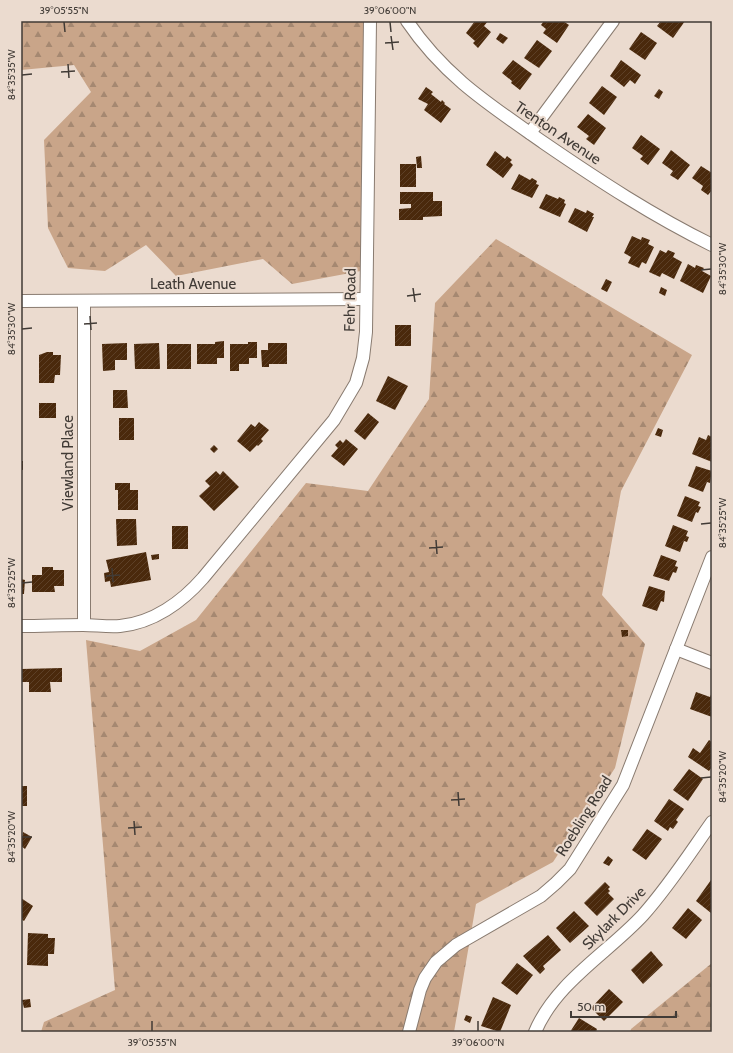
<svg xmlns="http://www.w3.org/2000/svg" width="733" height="1053" viewBox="0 0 733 1053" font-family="Cabin,sans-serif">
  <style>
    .forest { fill: url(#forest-firs) }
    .building { fill: url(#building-hatch) }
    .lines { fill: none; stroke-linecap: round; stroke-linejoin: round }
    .minor-casing { stroke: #897b70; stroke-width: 14 }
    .minor { stroke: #fff; stroke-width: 12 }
    .ticks { fill: none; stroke: #413b36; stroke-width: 1.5 }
    .labels { text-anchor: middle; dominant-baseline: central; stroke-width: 4; stroke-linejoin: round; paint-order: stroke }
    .street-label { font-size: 15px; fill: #413b36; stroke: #ebdbcf }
    .neatline { fill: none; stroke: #413b36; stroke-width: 1.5 }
    .ticks-label { font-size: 10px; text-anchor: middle; fill: #413b36 }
  </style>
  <defs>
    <pattern id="forest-firs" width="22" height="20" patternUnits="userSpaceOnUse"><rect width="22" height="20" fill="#c9a589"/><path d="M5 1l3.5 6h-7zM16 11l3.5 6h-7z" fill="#a58871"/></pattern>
    <pattern id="building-hatch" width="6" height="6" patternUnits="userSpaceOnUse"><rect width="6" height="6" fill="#4a290c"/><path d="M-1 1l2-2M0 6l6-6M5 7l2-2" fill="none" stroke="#5d4027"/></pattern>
  </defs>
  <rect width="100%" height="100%" fill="#ebdbcf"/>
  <g class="forest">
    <path d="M 21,21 L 370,21 L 366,270 L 292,284 L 263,259 L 176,276 L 146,245 L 105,271 L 68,268 L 48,228 L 44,140 L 91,92 L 74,65 L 21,70 Z"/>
    <path d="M 496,239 L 692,355 L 621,491 L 602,595 L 645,644 L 615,768 L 553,862 L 476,904 L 454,1032 L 41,1032 L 44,1022 L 115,990 L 86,640 L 140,651 L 196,620 L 306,483 L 368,491 L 429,399 L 435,303 Z"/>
    <path d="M 712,963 L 712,1032 L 630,1032 L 631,1029 Z"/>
  </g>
  <g class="building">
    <path d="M 475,21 L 488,21 L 484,26 L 491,32 L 478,48 L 473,43 L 475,41 L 466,33 Z"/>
    <path d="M 544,21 L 563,21 L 569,25 L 557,43 L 543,33 L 546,29 L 541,25 Z"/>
    <path d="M 661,21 L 685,21 L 673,38 L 657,26 Z"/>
    <path d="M 641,32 L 657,43 L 645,60 L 629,49 Z"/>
    <path d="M 500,33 L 508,38 L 503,44 L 496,39 Z"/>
    <path d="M 537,40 L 552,51 L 539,68 L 524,58 Z"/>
    <path d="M 513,60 L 532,74 L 520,90 L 511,83 L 512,81 L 502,73 Z"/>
    <path d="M 621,60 L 641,75 L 635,84 L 630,80 L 624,87 L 610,76 Z"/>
    <path d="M 602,86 L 617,97 L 604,115 L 589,103 Z"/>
    <path d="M 426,87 L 433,92 L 431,94 L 441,102 L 442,100 L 445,103 L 444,104 L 451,109 L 441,123 L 424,110 L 428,104 L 418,99 Z"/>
    <path d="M 659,89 L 663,92 L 659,99 L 654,96 Z"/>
    <path d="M 588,114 L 606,128 L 594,145 L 586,139 L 589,136 L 577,127 Z"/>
    <path d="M 641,135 L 660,149 L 648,165 L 640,159 L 643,156 L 632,148 Z"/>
    <path d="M 671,150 L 690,165 L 678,180 L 670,175 L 673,171 L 662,163 Z"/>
    <path d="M 495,151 L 505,159 L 507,156 L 512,160 L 510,162 L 513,165 L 503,178 L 486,165 Z"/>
    <path d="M 421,156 L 422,168 L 417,168 L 416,157 Z"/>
    <rect x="400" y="164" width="16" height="23"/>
    <path d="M 701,166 L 712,173 L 712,190 L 708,195 L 701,190 L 703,186 L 692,178 Z"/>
    <path d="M 519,174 L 530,180 L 532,178 L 537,181 L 536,184 L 539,185 L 532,198 L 511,189 Z"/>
    <path d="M 400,192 L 433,192 L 433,201 L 442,201 L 442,216 L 423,217 L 423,220 L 399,220 L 399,209 L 411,208 L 411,204 L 400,204 Z"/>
    <path d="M 546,194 L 558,199 L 559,197 L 565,200 L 564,203 L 566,204 L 560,217 L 539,208 Z"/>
    <path d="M 575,208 L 586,213 L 587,210 L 594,214 L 592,217 L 594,217 L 587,232 L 568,222 Z"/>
    <path d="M 632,236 L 641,240 L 642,237 L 650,240 L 648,244 L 654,247 L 646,264 L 642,262 L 639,268 L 628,263 L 631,257 L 624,253 Z"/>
    <path d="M 660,250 L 666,253 L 668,250 L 675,253 L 673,257 L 682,262 L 674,279 L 662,273 L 660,277 L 649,272 Z"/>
    <path d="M 688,264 L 695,268 L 696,265 L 704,268 L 702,271 L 711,276 L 703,293 L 680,281 Z"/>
    <path d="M 606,279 L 612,282 L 607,292 L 601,289 Z"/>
    <path d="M 661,287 L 667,290 L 665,296 L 659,293 Z"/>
    <rect x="395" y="325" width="16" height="21"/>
    <path d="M 224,341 L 224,358 L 217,358 L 217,364 L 197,364 L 197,344 L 215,344 L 215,342 Z"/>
    <path d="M 248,342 L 257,342 L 257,358 L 249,358 L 249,364 L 239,364 L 239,371 L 230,371 L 230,344 L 248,344 Z"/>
    <path d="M 127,343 L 127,360 L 115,360 L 115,370 L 103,371 L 102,344 Z"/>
    <path d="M 159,343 L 160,369 L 135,369 L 134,344 Z"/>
    <path d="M 268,343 L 287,343 L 287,364 L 269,364 L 269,367 L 262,367 L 261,350 L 268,350 Z"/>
    <rect x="167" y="344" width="24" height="25"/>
    <path d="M 47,352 L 53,352 L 53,355 L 61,355 L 60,375 L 55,375 L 54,383 L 39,383 L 39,355 Z"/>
    <path d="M 388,376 L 408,386 L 395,410 L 376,401 Z"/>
    <path d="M 113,390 L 127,390 L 128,408 L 113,408 Z"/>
    <rect x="39" y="403" width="17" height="15"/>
    <path d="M 368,413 L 379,422 L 365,440 L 354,431 Z"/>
    <rect x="119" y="418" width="15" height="22"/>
    <path d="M 259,422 L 269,430 L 261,439 L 263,441 L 258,446 L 257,445 L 250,452 L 237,441 L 251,424 L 255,427 Z"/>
    <path d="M 658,428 L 663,430 L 661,437 L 655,435 Z"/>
    <path d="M 708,435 L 712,437 L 712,462 L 692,454 L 699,437 L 706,440 Z"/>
    <path d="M 346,439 L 358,449 L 344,466 L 331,456 L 338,448 L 335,445 L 340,440 L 343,443 Z"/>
    <path d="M 214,445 L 218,449 L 214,453 L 210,449 Z"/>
    <rect x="21" y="461" width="2" height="9"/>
    <path d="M 696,466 L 712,471 L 710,483 L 707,482 L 703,492 L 688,486 Z"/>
    <path d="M 216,471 L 220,475 L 223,471 L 239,487 L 214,511 L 199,496 L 210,486 L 205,481 Z"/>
    <path d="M 115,483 L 130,483 L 130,490 L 138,490 L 138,510 L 118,510 L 118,490 L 115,490 Z"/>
    <path d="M 685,496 L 700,502 L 698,506 L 701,507 L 698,513 L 696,512 L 692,522 L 677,516 Z"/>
    <path d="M 116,519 L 136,519 L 137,545 L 117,546 Z"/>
    <path d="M 673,525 L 688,531 L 686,536 L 689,537 L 687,542 L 684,541 L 680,552 L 665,546 Z"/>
    <rect x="172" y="526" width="16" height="23"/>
    <path d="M 146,552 L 151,580 L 111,587 L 110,581 L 105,582 L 104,573 L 109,572 L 106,560 Z"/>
    <path d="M 159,554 L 159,559 L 152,560 L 151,555 Z"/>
    <path d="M 661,555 L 677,561 L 675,566 L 678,567 L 676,573 L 673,572 L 669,581 L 653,576 Z"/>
    <path d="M 42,567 L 53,567 L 53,570 L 64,570 L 64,586 L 54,586 L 55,592 L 32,592 L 32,575 L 42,575 Z"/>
    <path d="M 21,579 L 25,580 L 24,594 L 21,594 Z"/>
    <path d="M 649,586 L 665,591 L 664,602 L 661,601 L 657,611 L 642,606 Z"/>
    <path d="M 621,630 L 628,630 L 628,636 L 622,637 Z"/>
    <path d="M 62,668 L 62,682 L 50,682 L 51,692 L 29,692 L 29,682 L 21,682 L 21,669 Z"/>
    <path d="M 696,692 L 710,697 L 712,692 L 712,717 L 690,709 Z"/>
    <path d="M 709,740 L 712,742 L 712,767 L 709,771 L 688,757 L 693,748 L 700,753 Z"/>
    <path d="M 689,769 L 703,779 L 688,801 L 673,790 Z"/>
    <rect x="21" y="786" width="6" height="20"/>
    <path d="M 669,799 L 684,809 L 676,820 L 678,822 L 673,829 L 670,827 L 668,831 L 654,821 Z"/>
    <path d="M 647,829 L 662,839 L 646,860 L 632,850 Z"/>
    <path d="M 23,832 L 32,837 L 25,849 L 21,846 Z"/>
    <path d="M 608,856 L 613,860 L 609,866 L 603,863 Z"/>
    <path d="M 711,880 L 712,881 L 711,913 L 696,901 Z"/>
    <path d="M 605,882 L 610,887 L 608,889 L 610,891 L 608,893 L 614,899 L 597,916 L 584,903 Z"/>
    <path d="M 21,898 L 33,906 L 24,921 L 21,919 Z"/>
    <path d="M 688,908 L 702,920 L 686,939 L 672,928 Z"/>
    <path d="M 574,911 L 589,926 L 570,943 L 556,928 Z"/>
    <path d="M 28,933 L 48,934 L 48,938 L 55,938 L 54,954 L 48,954 L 48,966 L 27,965 Z"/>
    <path d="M 548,935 L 561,950 L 543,966 L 545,969 L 540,974 L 523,956 Z"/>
    <path d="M 651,951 L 663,965 L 643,984 L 631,970 Z"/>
    <path d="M 517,963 L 533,975 L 517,995 L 501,983 Z"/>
    <path d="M 609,989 L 623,1002 L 604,1021 L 591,1008 Z"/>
    <path d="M 493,997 L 511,1005 L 500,1032 L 481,1026 Z"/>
    <path d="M 30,999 L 31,1007 L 24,1008 L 22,1000 Z"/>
    <path d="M 466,1015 L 472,1017 L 470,1023 L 464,1020 Z"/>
    <path d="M 579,1018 L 597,1029 L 596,1032 L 570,1032 Z"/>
  </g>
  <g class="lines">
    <g class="minor-casing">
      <g id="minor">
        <path d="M 407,21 C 445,77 490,105 544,143 C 598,180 653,216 712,245"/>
        <path d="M 530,133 L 613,21"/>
        <path d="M 21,301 L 366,299"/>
        <path d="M 84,301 L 84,625"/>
        <path d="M 21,626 C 42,626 62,625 83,625 C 95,625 108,627 120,626 C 153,623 182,602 203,578 L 334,420 L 356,383 L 363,358 L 366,332 L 370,21"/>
        <path d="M 676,649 L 712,663"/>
        <path d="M 409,1032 L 420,990 L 425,978 L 436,962 L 456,945 L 541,896 L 556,883 L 570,869 L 623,785 L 712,557"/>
        <path d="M 535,1032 C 556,982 608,953 643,915 C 669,886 690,853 712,822"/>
      </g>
    </g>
    <use href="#minor" class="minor"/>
  </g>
  <path class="ticks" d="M 64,22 L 65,32M 390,22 L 391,32M 391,36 L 393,50M 385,43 L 399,42M 68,64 L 69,78M 61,72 L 75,71M 22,75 L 32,74M 701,270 L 711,269M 413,288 L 415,302M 407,296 L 421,294M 90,316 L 91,330M 84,324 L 97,323M 22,329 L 32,328M 701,524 L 711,523M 436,540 L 437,554M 429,548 L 443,547M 112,568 L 113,582M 106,576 L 120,575M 22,583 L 32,582M 701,778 L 711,777M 458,792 L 459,806M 451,800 L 465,799M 134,821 L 135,835M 128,828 L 142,827M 22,837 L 32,837M 152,1021 L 152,1031M 478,1021 L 478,1031"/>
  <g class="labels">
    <g class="street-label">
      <text transform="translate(558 133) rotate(34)">Trenton Avenue</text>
      <text x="193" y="284">Leath Avenue</text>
      <text transform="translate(350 300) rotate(-89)">Fehr Road</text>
      <text transform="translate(68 463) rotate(-90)">Viewland Place</text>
      <text transform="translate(584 816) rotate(-58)">Roebling Road</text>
      <text transform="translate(614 918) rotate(-45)">Skylark Drive</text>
    </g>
  </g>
  <rect width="733" height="1053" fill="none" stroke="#ebdbcf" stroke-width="44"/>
  <path d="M571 1011v6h105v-6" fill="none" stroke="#413b36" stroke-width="2"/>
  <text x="577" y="1011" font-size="12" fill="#413b36" stroke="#ebdbcf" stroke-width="3" paint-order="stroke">50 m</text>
  <rect x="22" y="22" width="689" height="1009" class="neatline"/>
  <g class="ticks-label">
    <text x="64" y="14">39°05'55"N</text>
    <text x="390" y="14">39°06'00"N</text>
    <text transform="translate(11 75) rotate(-90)" y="4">84°35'35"W</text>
    <text transform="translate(722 269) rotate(-90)" y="4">84°35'30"W</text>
    <text transform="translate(11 329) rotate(-90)" y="4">84°35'30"W</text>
    <text transform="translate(722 523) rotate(-90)" y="4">84°35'25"W</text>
    <text transform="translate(11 583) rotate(-90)" y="4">84°35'25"W</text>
    <text transform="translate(722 777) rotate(-90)" y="4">84°35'20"W</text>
    <text transform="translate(11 837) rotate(-90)" y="4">84°35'20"W</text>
    <text x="152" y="1046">39°05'55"N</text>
    <text x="478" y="1046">39°06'00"N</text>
  </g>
</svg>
